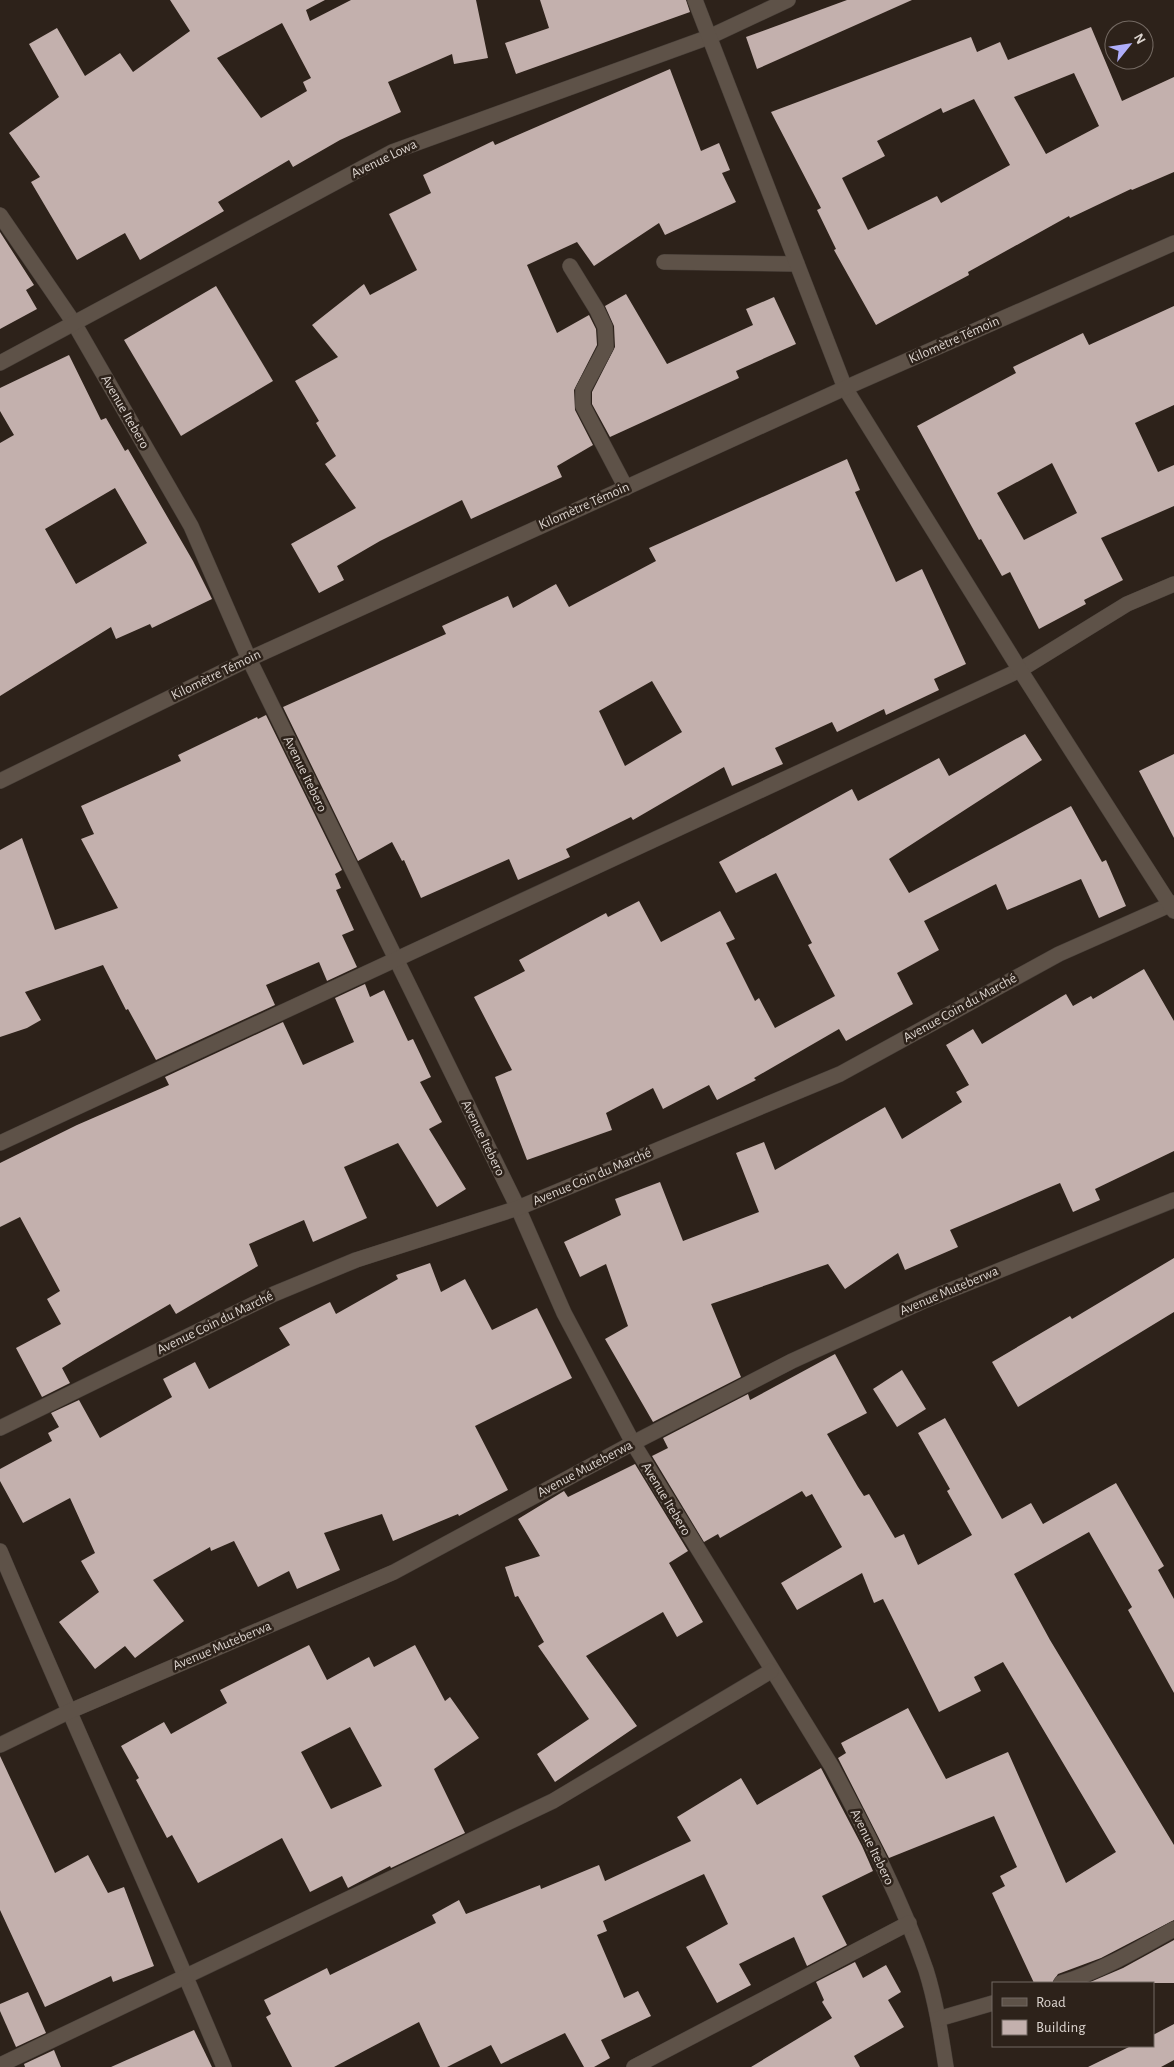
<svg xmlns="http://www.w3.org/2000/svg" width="1174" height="2067" viewBox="0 0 1174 2067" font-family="'Alegreya Sans',sans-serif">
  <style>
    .building { fill: #c3b0ad; fill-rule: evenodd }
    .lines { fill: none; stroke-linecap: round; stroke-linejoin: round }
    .lane-casing { stroke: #49403a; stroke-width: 16 }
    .street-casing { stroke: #49403a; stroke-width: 16 }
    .secondary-casing { stroke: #49403a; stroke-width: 16 }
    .lane { stroke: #5e5248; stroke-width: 15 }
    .street { stroke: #5e5248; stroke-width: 15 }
    .secondary { stroke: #5e5248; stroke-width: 15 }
    .labels { text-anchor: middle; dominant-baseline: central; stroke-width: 5; stroke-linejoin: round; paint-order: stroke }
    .street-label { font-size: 14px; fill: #dcd4cf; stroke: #2d221a }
  </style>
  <rect width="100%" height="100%" fill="#2d221a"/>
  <g class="building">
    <path d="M 170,0 L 325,0 L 306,10 L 310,21 L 351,0 L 476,0 L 488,58 L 454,64 L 452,54 L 388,82 L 401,112 L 340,140 L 293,167 L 289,160 L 218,202 L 224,211 L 140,260 L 125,233 L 77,260 L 31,182 L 40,177 L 9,133 L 59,97 L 29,44 L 57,28 L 85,76 L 120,53 L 133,72 L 190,31 ZM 282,23 L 311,78 L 303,82 L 307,91 L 261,118 L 217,58 Z"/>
    <path d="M 540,0 L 686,0 L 690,12 L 516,74 L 505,43 L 549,28 Z"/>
    <path d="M 847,0 L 912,0 L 757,69 L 746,37 Z"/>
    <path d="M 1091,27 L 1122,101 L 1174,77 L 1174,172 L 1132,190 L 1131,189 L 1070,218 L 1069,216 L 968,272 L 969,275 L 876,325 L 834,250 L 836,249 L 817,210 L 821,208 L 771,112 L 971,37 L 977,52 L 1000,42 L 1008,60 ZM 1074,73 L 1099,126 L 1046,154 L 1014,97 ZM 974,99 L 1010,165 L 941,203 L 937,196 L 868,230 L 842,178 L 885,156 L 877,141 L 941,108 L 943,113 Z"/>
    <path d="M 670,69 L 701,151 L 719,143 L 730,170 L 722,173 L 736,202 L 665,235 L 659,223 L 594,266 L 577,242 L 527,265 L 557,333 L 589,315 L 596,329 L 597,345 L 574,390 L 575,410 L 593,445 L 557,466 L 562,477 L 471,519 L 462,500 L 380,541 L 337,566 L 344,580 L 319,593 L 291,544 L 356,508 L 325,464 L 336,456 L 316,423 L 319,421 L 295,381 L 338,357 L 312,325 L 364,284 L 370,295 L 417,270 L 389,214 L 431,193 L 423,175 L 493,141 L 495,145 Z"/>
    <path d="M 0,232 L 34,285 L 26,290 L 37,309 L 0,329 Z"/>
    <path d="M 216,286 L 273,381 L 181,436 L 124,340 Z"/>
    <path d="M 626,294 L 667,364 L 753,325 L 746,309 L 774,297 L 796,344 L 736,371 L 739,378 L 610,437 L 592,404 L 592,392 L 615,347 L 614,326 L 605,306 Z"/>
    <path d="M 1174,306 L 1174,405 L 1135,423 L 1158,472 L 1174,465 L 1174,506 L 1101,538 L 1123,580 L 1084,600 L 1086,604 L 1039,629 L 1010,572 L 1002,576 L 981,539 L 979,540 L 917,426 L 1016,373 L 1013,367 L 1083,333 L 1089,345 ZM 1052,463 L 1077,513 L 1024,540 L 997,493 Z"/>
    <path d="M 69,355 L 101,420 L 106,418 L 125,451 L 128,449 L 193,561 L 212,599 L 152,628 L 150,624 L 116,639 L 111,627 L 0,696 L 0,443 L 14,435 L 0,411 L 0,388 ZM 115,488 L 147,543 L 76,584 L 45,529 Z"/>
    <path d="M 847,459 L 860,490 L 855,492 L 896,582 L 922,569 L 966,664 L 934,679 L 939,690 L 886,715 L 884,709 L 837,732 L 832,722 L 775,748 L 783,764 L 732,786 L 724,767 L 633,820 L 631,817 L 566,849 L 570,857 L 518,880 L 509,859 L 421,898 L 404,860 L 402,861 L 392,842 L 358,861 L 283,707 L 446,634 L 442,626 L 508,596 L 513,608 L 556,584 L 569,607 L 656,561 L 649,548 ZM 652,681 L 682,732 L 625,766 L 599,711 Z"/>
    <path d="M 266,715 L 342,870 L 335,874 L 341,888 L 336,890 L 354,930 L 342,935 L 357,967 L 327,981 L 319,962 L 266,985 L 275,1005 L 156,1060 L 128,1009 L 126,1010 L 103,965 L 25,992 L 41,1020 L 27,1028 L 0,1037 L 0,850 L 22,838 L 55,930 L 118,908 L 81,839 L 94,834 L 81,806 L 181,761 L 178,755 L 257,717 L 258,719 Z"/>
    <path d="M 1025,734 L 1042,760 L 889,859 L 909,893 L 1071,806 L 1102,862 L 1106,860 L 1126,906 L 1099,918 L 1081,879 L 1007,910 L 996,884 L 924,921 L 939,950 L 897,973 L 913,1004 L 846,1041 L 839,1029 L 754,1078 L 756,1080 L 717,1100 L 709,1085 L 663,1109 L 653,1088 L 606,1113 L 612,1130 L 527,1160 L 495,1077 L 512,1070 L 474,997 L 525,971 L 519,960 L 606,913 L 608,917 L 639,901 L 661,942 L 720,911 L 735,939 L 726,943 L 755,1001 L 759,998 L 775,1028 L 835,996 L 808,945 L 812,943 L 776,873 L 736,893 L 719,862 L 852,789 L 858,801 L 939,758 L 949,776 Z"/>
    <path d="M 1174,754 L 1174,838 L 1139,771 Z"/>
    <path d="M 1144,969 L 1174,1021 L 1174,1151 L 1095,1189 L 1100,1200 L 1073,1212 L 1060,1183 L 950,1230 L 958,1247 L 905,1270 L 898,1253 L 845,1289 L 828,1264 L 711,1304 L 741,1377 L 653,1422 L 605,1339 L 628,1326 L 606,1264 L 580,1277 L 564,1242 L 621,1215 L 615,1199 L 660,1182 L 683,1241 L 759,1212 L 736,1153 L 764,1142 L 775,1170 L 885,1107 L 902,1139 L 962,1102 L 956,1092 L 969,1085 L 946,1045 L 973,1029 L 982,1044 L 1066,994 L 1073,1006 L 1091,996 L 1093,999 Z"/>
    <path d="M 365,984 L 370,997 L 384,990 L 408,1041 L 413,1039 L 431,1077 L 420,1082 L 442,1122 L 429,1129 L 466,1189 L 437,1207 L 398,1143 L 344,1167 L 367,1218 L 313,1242 L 304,1220 L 249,1244 L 258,1266 L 176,1314 L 170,1304 L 76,1359 L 62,1368 L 70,1383 L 42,1397 L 16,1348 L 61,1324 L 47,1299 L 60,1291 L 20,1217 L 0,1227 L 0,1163 L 77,1125 L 169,1085 L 165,1077 L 283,1022 L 303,1065 L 354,1042 L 335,998 Z"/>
    <path d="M 1174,1258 L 1174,1312 L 1018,1407 L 992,1362 L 1070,1316 L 1072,1319 Z"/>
    <path d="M 430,1263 L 441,1292 L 465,1279 L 492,1330 L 537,1308 L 572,1378 L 475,1426 L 508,1490 L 459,1516 L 458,1514 L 393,1541 L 382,1514 L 324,1533 L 340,1570 L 297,1589 L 289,1571 L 258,1587 L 234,1541 L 211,1551 L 210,1547 L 153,1580 L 184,1621 L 135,1658 L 125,1646 L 95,1669 L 59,1622 L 99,1592 L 81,1561 L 95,1553 L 70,1498 L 23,1523 L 0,1481 L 0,1469 L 52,1441 L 48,1433 L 59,1427 L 51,1413 L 79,1400 L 100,1438 L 172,1397 L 163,1379 L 195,1362 L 209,1389 L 290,1345 L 279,1328 L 330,1302 L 336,1314 L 398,1279 L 396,1275 Z"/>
    <path d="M 835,1354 L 867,1413 L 827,1434 L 858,1487 L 864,1496 L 869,1494 L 895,1538 L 904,1534 L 918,1565 L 972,1535 L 947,1491 L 950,1489 L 918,1433 L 945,1418 L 1002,1519 L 1031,1503 L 1043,1524 L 1116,1483 L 1164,1566 L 1158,1570 L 1174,1599 L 1174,1693 L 1128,1610 L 1132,1607 L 1089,1532 L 1014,1574 L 1050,1640 L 1174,1845 L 1174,1920 L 1101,1958 L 1058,1974 L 1052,1983 L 1034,1983 L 992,1893 L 1005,1886 L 1000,1876 L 1017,1867 L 994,1816 L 889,1858 L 838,1758 L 846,1753 L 841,1743 L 908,1708 L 946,1779 L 1008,1752 L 1066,1883 L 1116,1852 L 1003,1662 L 974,1677 L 981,1691 L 939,1712 L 883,1599 L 874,1603 L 862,1573 L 797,1610 L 781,1583 L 842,1547 L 812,1494 L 806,1497 L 802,1491 L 720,1538 L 718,1534 L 704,1542 L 652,1456 L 668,1448 L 663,1438 L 748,1394 L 750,1400 Z"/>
    <path d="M 902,1370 L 926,1409 L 897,1427 L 873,1389 Z"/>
    <path d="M 635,1464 L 688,1551 L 669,1563 L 703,1622 L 677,1637 L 663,1612 L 586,1656 L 637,1726 L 555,1782 L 537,1754 L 589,1719 L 538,1646 L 544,1642 L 518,1596 L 515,1597 L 505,1567 L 540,1556 L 518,1519 L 564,1491 L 568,1497 Z"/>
    <path d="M 309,1645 L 327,1680 L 369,1657 L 374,1667 L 415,1645 L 445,1701 L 450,1697 L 479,1738 L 434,1769 L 465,1833 L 391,1868 L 390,1866 L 348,1888 L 342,1876 L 310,1892 L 282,1838 L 198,1883 L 172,1835 L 167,1838 L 136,1780 L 139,1778 L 121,1746 L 164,1722 L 171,1734 L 227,1703 L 220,1690 ZM 350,1727 L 382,1786 L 331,1809 L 301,1752 Z"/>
    <path d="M 0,1756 L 55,1873 L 88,1855 L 108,1893 L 124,1887 L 154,1966 L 113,1982 L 111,1976 L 45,2007 L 0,1910 Z"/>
    <path d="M 821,1768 L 862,1846 L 873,1871 L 822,1896 L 847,1945 L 807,1966 L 794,1937 L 739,1964 L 751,1985 L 717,2003 L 686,1947 L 728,1924 L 704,1874 L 603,1921 L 607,1931 L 597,1935 L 624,1998 L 638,1991 L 651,2016 L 601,2040 L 610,2058 L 594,2067 L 584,2067 L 565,2033 L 501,2064 L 491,2045 L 447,2067 L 440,2067 L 419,2022 L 334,2067 L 292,2067 L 266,2017 L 271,2014 L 264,2000 L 327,1968 L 330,1975 L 436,1923 L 432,1915 L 459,1900 L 466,1914 L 540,1885 L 541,1889 L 599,1865 L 605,1881 L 691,1841 L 677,1817 L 741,1778 L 757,1805 Z"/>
    <path d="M 1174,1940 L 1174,1983 L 1088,1983 L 1123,1968 Z"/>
    <path d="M 855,1962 L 863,1978 L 886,1965 L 901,1992 L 888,2000 L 904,2027 L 854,2056 L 860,2067 L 751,2067 L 832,2018 L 822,2002 L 824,2000 L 816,1982 Z"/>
    <path d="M 28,1992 L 46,2033 L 16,2047 L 0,2011 L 0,2004 Z"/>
    <path d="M 1174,2024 L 1174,2060 L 1161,2067 L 1088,2067 L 1131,2046 L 1153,2046 L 1153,2035 Z"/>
    <path d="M 194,2030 L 212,2067 L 111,2067 Z"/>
    <path d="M 54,2050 L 61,2067 L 25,2067 L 24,2064 Z"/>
  </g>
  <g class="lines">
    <g class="lane-casing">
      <g id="lane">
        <path d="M 664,262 L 797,264"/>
        <path d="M 570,266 L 597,310 L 605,327 L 606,347 L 583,390 L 583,406 L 626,488"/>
      </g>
    </g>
    <g class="street-casing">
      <g id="street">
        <path d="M 0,215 L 74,323 L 191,526 L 249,659 L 518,1208 L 564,1313 L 633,1443 L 832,1767 C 867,1833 902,1900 926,1970 C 936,2002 941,2035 946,2067"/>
        <path d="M 0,363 L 392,152 L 709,37 L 788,0"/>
        <path d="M 0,1143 L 1020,670 L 1127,604 L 1174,584"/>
        <path d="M 0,1428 L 274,1294 L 356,1260 L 518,1208 L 840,1074 L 1059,954 L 1174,903"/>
        <path d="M 0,1551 C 73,1724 152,1894 224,2067"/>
        <path d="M 0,1745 L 68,1712 L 394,1572 L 633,1443 L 792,1361 L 926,1300 L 1174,1200"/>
        <path d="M 1061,1983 C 1101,1971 1137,1950 1174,1929"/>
        <path d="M 938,2019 L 993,2003"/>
        <path d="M 0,2065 L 553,1801 L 771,1671"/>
        <path d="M 634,2067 L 909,1923"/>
      </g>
    </g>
    <g class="secondary-casing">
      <g id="secondary">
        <path d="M 695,0 L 845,388 L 1020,670 L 1174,911"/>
        <path d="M 0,781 L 249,659 L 845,388 L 1174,243"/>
      </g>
    </g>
    <use href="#lane" class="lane"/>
    <use href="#street" class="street"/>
    <use href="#secondary" class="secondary"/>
  </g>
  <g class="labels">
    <g class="street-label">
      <text transform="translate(384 159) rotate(-26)">Avenue Lowa</text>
      <text transform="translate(954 340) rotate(-24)">Kilomètre Témoin</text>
      <text transform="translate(125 412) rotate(60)">Avenue Itebero</text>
      <text transform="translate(584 506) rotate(-24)">Kilomètre Témoin</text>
      <text transform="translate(216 675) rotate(-26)">Kilomètre Témoin</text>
      <text transform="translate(305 774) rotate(64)">Avenue Itebero</text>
      <text transform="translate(960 1008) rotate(-29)">Avenue Coin du Marché</text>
      <text transform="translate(483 1138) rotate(64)">Avenue Itebero</text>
      <text transform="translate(592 1177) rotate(-23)">Avenue Coin du Marché</text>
      <text transform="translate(949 1291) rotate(-23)">Avenue Muteberwa</text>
      <text transform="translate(215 1323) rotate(-26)">Avenue Coin du Marché</text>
      <text transform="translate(585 1469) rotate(-28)">Avenue Muteberwa</text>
      <text transform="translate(666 1499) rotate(59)">Avenue Itebero</text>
      <text transform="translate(222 1646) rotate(-23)">Avenue Muteberwa</text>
      <text transform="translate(872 1847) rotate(64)">Avenue Itebero</text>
    </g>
  </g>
  <rect x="992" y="1982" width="162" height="65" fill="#2d221a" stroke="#736962"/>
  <rect x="1002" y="1998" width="25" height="8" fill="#5e5248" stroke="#736962"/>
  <text x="1036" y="2007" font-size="15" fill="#dcd4cf">Road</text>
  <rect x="1002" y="2020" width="25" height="15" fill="#c3b0ad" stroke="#736962"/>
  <text x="1036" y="2032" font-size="15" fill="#dcd4cf">Building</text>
  <g transform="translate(1129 45) rotate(60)"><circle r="24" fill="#2d221a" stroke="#736962"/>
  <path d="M0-4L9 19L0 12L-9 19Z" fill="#afaefa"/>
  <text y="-8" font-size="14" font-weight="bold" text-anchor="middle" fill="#dcd4cf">N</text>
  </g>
</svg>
